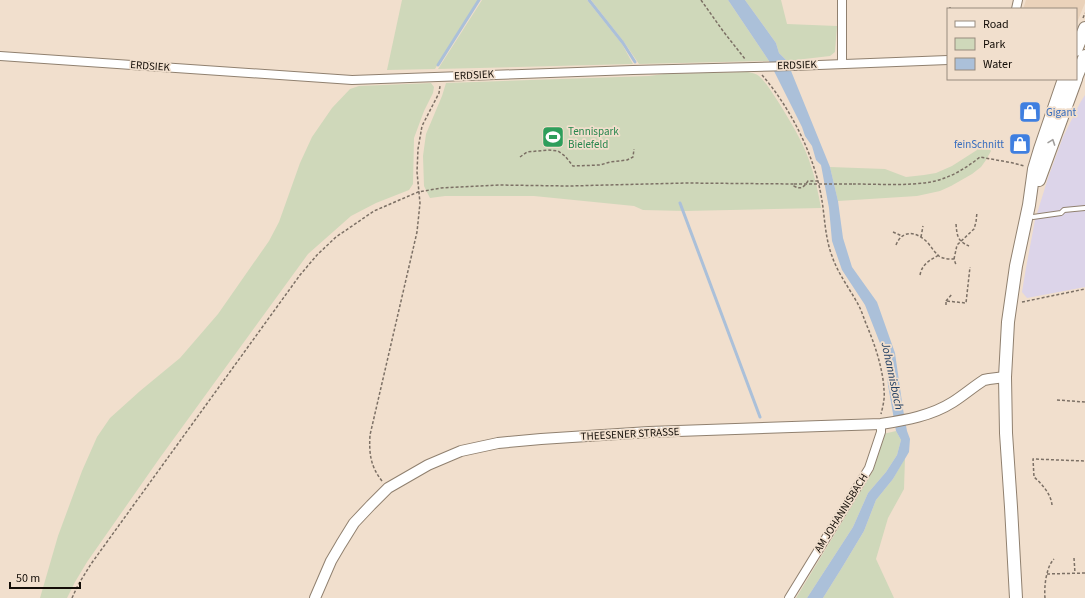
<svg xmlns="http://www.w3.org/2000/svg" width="1085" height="598" viewBox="0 0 1085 598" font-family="'Source Sans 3',sans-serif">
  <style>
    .built { fill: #ead2ba }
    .industrial { fill: #dcd4e9 }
    .green { fill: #cfd8ba }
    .water { fill: #abc0d9 }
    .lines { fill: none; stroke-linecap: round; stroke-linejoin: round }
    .stream { stroke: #abc0d9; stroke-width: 3 }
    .service-casing { stroke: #90806f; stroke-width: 6 }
    .minor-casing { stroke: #90806f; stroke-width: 10 }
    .tertiary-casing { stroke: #90806f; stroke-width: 12 }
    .secondary-casing { stroke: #90806f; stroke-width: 14 }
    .path { stroke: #7c7065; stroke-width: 1.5; stroke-dasharray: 3 2; stroke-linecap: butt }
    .service { stroke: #fff; stroke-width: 4 }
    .minor { stroke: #fff; stroke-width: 8 }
    .tertiary { stroke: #fff; stroke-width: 10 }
    .secondary { stroke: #fff; stroke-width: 12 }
    .path-bridge { stroke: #7c7065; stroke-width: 1.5; stroke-dasharray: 3 2; stroke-linecap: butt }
    .oneway { stroke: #a19e9c }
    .labels { text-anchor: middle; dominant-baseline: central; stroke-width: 3.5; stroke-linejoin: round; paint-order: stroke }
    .street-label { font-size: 11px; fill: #130d07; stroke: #f1dfcd }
    .shop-label { font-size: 11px; fill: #366cbe; stroke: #f1dfcd; text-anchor: start }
    .leisure-label { font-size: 11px; fill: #27864d; stroke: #f1dfcd; text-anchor: start }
    .water-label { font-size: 12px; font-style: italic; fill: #203e62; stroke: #f1dfcd }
  </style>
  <rect width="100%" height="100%" fill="#f1dfcd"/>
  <path class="built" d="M 1026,0 L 1085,0 L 1085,3 L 1076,25 L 1076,9 L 1023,9 Z"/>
  <path class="industrial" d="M 1085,95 L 1085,287 L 1027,298 L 1022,292 L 1026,268 L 1035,220 L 1048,178 L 1063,137 L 1080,103 Z"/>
  <g class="green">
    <path d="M 402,0 L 478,0 L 435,69 L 387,70 Z"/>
    <path d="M 482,0 L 587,0 L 622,44 L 633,64 L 438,69 Z"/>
    <path d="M 591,0 L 728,0 L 769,61 L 639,64 L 624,42 Z"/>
    <path d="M 745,0 L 781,0 L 787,24 L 837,26 L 835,52 L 830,56 L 787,61 L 779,53 L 776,43 Z"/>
    <path d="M 747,72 C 752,73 755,73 759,76 C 767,83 773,94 779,103 C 790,121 802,140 809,160 C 815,176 818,192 821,208 L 685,211 L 643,210 L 634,206 L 534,196 L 445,196 L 430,198 L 424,186 L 423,156 L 426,134 L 442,96 L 446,83 L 649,76 L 664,74 Z"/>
    <path d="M 431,83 L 434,87 L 433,93 L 424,111 L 414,138 L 413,184 L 409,190 L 376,203 L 351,216 L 308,254 L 159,459 L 87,562 L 75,582 L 67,598 L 40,598 L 58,536 L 82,471 L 97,437 L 110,418 L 140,391 L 180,358 L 218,314 L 269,241 L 279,222 L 300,163 L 312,137 L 332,108 L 350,89 L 359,86 Z"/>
    <path d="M 983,143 L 988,143 L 989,148 L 991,151 L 986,160 L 981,167 L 972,174 L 951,186 L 940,191 L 917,196 L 838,201 L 830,167 L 885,169 L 906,177 L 924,175 L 936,173 L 952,166 L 977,150 Z"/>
    <path d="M 896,431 L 901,440 L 897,455 L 886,472 L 868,493 L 853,527 L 807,598 L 796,598 L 873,471 L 883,434 Z"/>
    <path d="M 905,458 L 904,489 L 888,518 L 876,559 L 894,598 L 823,598 L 843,566 L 864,531 L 876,500 L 893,479 Z"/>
  </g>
  <path class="water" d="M 728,0 L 745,0 L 776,43 L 779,53 L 787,61 L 830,167 L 838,201 L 843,238 L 852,267 L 877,302 L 895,353 L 903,409 L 907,431 L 910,439 L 909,452 L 893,479 L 876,500 L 864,531 L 843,566 L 823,598 L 807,598 L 853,527 L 868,493 L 886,472 L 897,455 L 901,440 L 896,431 L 888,385 L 885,356 L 865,305 L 842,270 L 832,241 L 829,208 L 821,165 L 816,160 L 812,146 L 805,136 L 802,127 L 769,61 Z"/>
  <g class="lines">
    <g class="stream">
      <path d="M 589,0 L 623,43 L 635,62"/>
      <path d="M 438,65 L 479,0"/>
      <path d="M 680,203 L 760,417"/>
    </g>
    <g class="service-casing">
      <path id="service" d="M 1028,215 L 1033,217 L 1061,213 L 1064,210 L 1085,208"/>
    </g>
    <g class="minor-casing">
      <g id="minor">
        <path d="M 842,0 L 842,63"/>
        <path d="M 1016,9 L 1018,0"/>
        <path d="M 0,56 L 352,80 L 633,70 L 793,66 L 948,60"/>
        <path d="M 789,598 L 869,468 L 881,432 L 881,424"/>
      </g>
    </g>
    <g class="tertiary-casing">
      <path id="tertiary" d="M 315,598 L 331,561 L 341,544 L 354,523 L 371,505 L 388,488 L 428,465 L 461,451 L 498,443 L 541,439 L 649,432 L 881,424 C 906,420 931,416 953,402 C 964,395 973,387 984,380 L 989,379 L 1005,377"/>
    </g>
    <g class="secondary-casing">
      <g id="secondary">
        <path d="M 1076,50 L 1085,28"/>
        <path d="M 1076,78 L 1085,56"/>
        <path d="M 1039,180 L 1076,79"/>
        <path d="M 1016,598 L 1011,507 L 1006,433 L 1005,377 L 1008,322 L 1016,266 L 1029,205 L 1034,169 L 1040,149 L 1064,79"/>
      </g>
    </g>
    <g class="path">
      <path d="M 701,0 L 723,31 L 745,59"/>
      <path d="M 950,7 L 950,9"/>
      <path d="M 996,9 L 1005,9"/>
      <path d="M 1083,18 L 1085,13"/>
      <path d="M 762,75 C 789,106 812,151 820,190 C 825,212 824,235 832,256 C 838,274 850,289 859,306 C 862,312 864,319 867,326 C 875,345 883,369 884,390 C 885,398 883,406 881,414"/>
      <path d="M 520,157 L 527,152 L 548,150 L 558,151 L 565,156 L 573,166 L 600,165 L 610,162 L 627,160 L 633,157 L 634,149"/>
      <path d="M 853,184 C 877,184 908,186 931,182 C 950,178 965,169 980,157 L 1013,163 L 1024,166"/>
      <path d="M 956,224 C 957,235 957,241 969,246"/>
      <path d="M 893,232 L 902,236"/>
      <path d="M 921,237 L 923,226"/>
      <path d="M 896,245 C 902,230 915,231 926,241 C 931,246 934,252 939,256 C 943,259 949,259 954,259 L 956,265"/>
      <path d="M 954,259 L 957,245 L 974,229 L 976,222 L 977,212"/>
      <path d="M 920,275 C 922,264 930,260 939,255"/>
      <path d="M 946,301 L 952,294"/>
      <path d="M 1022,302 L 1085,289"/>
      <path d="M 946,305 L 946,301 L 966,303 L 970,267"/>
      <path d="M 1057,400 L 1085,402"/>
      <path d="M 382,481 C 370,466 369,452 370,435 L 417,232 L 420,203 L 417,172 L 418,149 L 422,126 L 439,93 L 440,86"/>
      <path d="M 1052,505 C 1051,494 1042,484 1034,477 L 1033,459 L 1085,461"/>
      <path d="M 1074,558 L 1075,573"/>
      <path d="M 1047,574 L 1085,573"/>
      <path d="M 72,598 L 78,585 L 91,564 L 300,275 L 317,255 L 336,237 L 374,211 L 418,192 L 441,188 L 499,185 L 569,186 L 686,183 L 794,184 L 794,186 C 801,190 804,187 808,181 L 818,181"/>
      <path d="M 1045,598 C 1044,587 1046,567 1054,559"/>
    </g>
    <use href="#service" class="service"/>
    <use href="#minor" class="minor"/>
    <use href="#tertiary" class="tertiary"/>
    <use href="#secondary" class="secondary"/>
    <path class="path-bridge" d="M 794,184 L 853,184"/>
  </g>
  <defs><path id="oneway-chevron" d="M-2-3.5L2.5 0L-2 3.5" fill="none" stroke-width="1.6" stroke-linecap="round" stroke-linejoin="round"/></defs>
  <use class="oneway" href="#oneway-chevron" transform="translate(1052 142) rotate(-70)"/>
  <defs>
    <g id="shop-square" transform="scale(1.15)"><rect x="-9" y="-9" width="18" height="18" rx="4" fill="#3f7fe0" stroke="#f1dfcd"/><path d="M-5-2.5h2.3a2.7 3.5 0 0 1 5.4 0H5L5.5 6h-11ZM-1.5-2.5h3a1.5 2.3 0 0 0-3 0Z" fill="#fff"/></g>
    <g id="stadium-square" transform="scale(1.15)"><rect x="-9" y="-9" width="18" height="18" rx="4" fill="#2e9e5b" stroke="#f1dfcd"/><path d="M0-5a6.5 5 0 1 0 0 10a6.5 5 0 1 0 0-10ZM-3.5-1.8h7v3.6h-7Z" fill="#fff"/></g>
  </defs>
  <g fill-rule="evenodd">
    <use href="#shop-square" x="1030" y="112"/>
    <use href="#stadium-square" x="553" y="137"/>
    <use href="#shop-square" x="1020" y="144"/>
  </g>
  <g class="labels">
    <g class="street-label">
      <text transform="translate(797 65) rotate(-2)">ERDSIEK</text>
      <text transform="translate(150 66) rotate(4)">ERDSIEK</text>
      <text transform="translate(474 75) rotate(-3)">ERDSIEK</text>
      <text transform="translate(630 434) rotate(-3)">THEESENER STRASSE</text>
      <text transform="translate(841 513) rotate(-58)">AM JOHANNISBACH</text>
    </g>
    <g class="shop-label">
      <text x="1046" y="112">Gigant</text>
      <text x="1004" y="144" text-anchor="end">feinSchnitt</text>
    </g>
    <g class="leisure-label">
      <text x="568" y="131">Tennispark<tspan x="568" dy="13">Bielefeld</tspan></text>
    </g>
    <g class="water-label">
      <text transform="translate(892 376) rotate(78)">Johannisbach</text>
    </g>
  </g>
  <rect x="947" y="8" width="130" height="72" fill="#f1dfcd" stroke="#988b7e"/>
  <rect x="955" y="21" width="20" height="6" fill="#ffffff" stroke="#988b7e"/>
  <text x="983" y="28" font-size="12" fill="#130d07">Road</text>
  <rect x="955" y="38" width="20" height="12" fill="#cfd8ba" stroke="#988b7e"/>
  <text x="983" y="48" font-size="12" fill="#130d07">Park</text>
  <rect x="955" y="58" width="20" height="12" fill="#abc0d9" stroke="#988b7e"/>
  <text x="983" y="68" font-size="12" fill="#130d07">Water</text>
  <path d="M10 582v6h70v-6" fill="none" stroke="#130d07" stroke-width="2"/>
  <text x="16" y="582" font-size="12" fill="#130d07" stroke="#f1dfcd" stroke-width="3" paint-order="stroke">50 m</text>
</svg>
